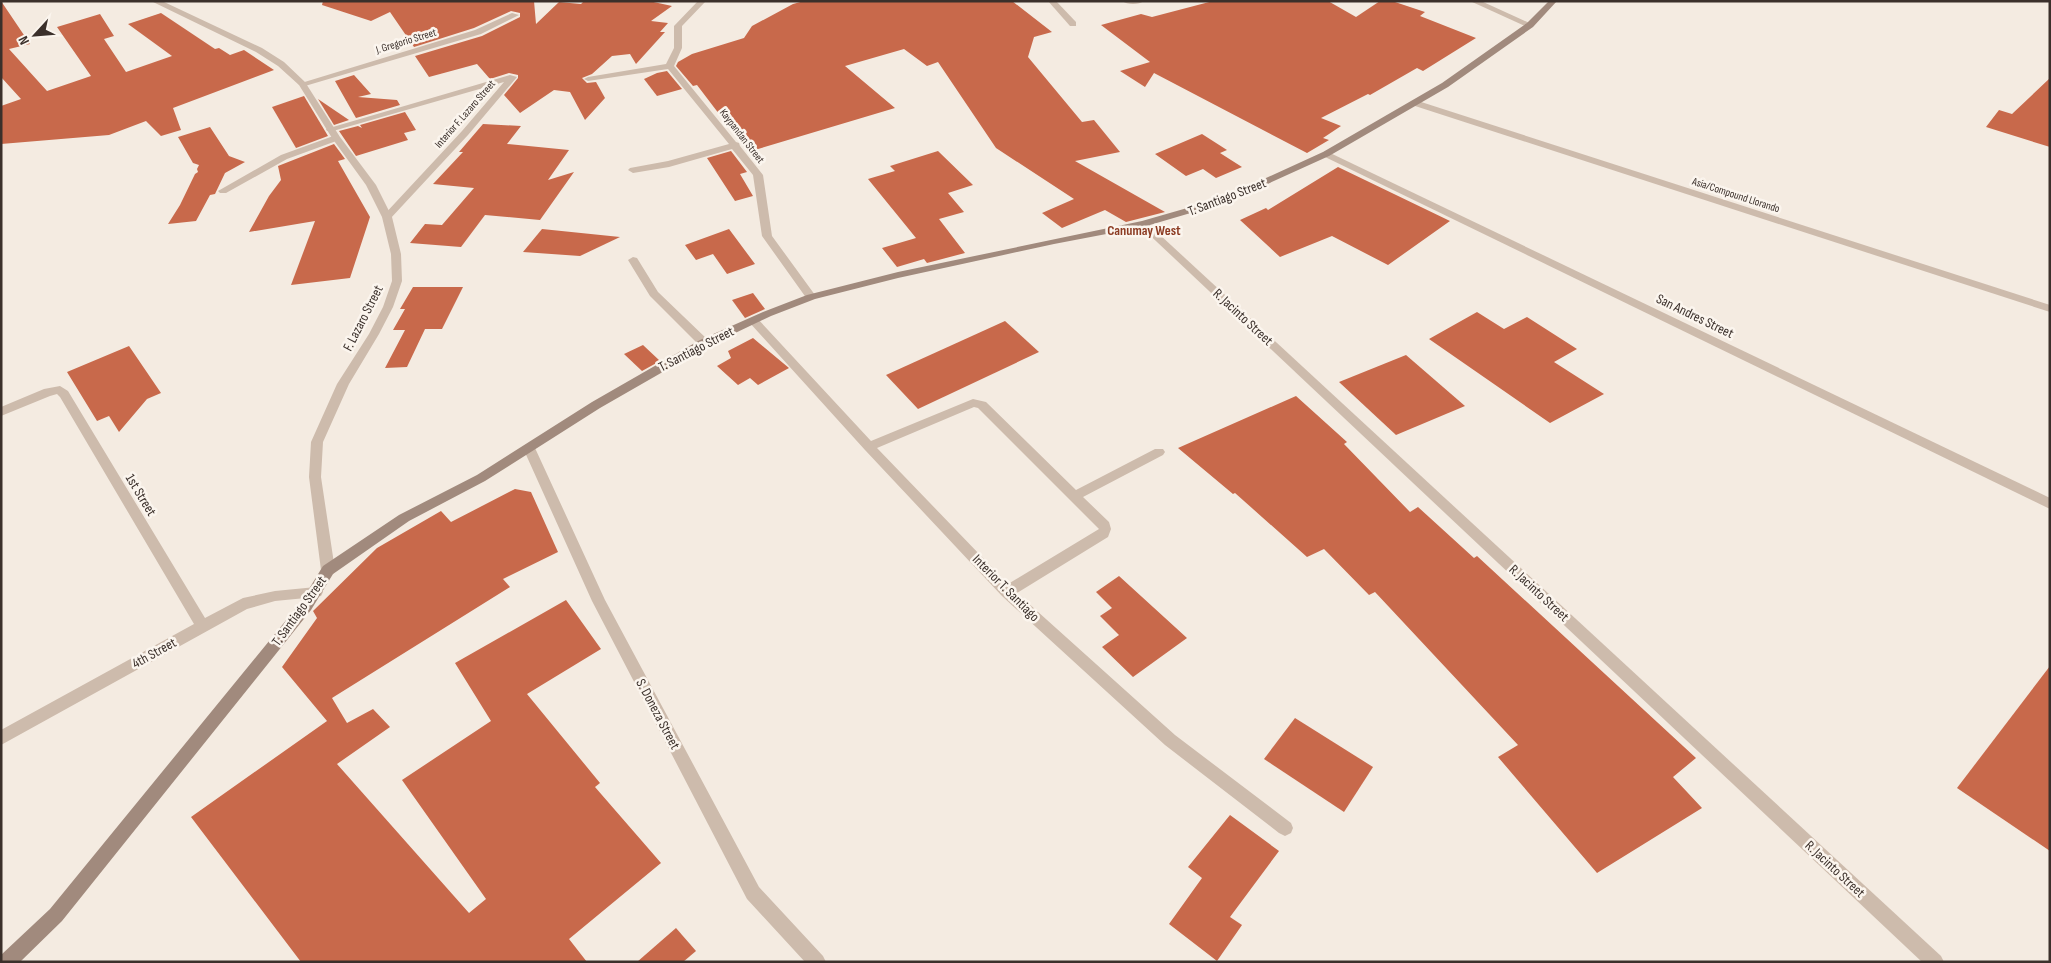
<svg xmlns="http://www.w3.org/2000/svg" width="2051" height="963" viewBox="0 0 2051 963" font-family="'Sofia Sans Condensed',sans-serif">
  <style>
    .building { fill: #c8694b }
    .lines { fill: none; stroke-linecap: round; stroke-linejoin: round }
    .minor { fill: #cdbbac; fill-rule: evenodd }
    .tertiary { fill: #cdbbac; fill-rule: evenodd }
    .secondary { fill: #a18a7d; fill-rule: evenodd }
    .labels { text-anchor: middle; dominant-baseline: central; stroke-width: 5; stroke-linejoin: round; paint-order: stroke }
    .far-street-label { font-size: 11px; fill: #3b302b; stroke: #fbf5ee }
    .street-label { font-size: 14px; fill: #3b302b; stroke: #fbf5ee }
    .far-quarter-label { font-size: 14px; font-weight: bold; fill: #8c3b22; stroke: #fbf5ee }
  </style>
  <rect width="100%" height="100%" fill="#f4ebe1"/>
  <g class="building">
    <path d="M 1,1 L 30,44 L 9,49 L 47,91 L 91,76 L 57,27 L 100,14 L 114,36 L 104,39 L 126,72 L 172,56 L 128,24 L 161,13 L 215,49 L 219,48 L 230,55 L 244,50 L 274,70 L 173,108 L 181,130 L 161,136 L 146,121 L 109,135 L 1,144 L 1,106 L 21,99 L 1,77 Z"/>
    <path d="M 323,1 L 534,1 L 536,24 L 559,2 L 581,4 L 584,1 L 649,1 L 672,6 L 651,21 L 668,23 L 660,32 L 665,32 L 636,64 L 630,54 L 612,56 L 592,74 L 582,78 L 587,83 L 596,82 L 605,98 L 585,120 L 570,92 L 554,90 L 520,113 L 504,95 L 518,78 L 518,75 L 509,73 L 490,79 L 477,64 L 429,77 L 415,56 L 482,36 L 520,17 L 520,13 L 511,11 L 474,28 L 414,47 L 390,12 L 371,21 L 322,5 Z"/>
    <path d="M 804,1 L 1012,1 L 1052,32 L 1034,37 L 1028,57 L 1082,122 L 1094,120 L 1120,152 L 1075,161 L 1165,212 L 1126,222 L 1105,210 L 1062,228 L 1042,213 L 1074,199 L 996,148 L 938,62 L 927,66 L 904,49 L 845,66 L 895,108 L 748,152 L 697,85 L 693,86 L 676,66 L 678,62 L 692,54 L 744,38 L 752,26 L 793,4 Z"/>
    <path d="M 1213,1 L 1328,1 L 1356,17 L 1380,1 L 1392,1 L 1425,12 L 1420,16 L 1476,38 L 1423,71 L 1417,68 L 1370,95 L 1368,94 L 1321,118 L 1341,126 L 1323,138 L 1329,140 L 1307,153 L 1154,73 L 1145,87 L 1120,71 L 1150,62 L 1101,25 L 1141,14 L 1152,17 Z"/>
    <path d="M 667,71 L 682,89 L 657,96 L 644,79 L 657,73 Z"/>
    <path d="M 354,75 L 371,94 L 358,97 L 397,100 L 400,105 L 356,118 L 335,81 Z"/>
    <path d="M 2050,78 L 2050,147 L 1986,127 L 1999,110 L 2012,114 Z"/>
    <path d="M 304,96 L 328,136 L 296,148 L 272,107 Z"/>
    <path d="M 318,99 L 349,120 L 334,125 Z"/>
    <path d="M 405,112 L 416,130 L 404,133 L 408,140 L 356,156 L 339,131 L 358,126 L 362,128 L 360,125 Z"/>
    <path d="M 483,124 L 521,126 L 507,144 L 569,150 L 548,180 L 574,172 L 540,220 L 485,215 L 461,247 L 410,243 L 425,224 L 442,225 L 474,188 L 433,184 L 463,152 L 459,152 Z"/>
    <path d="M 210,127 L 229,156 L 245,162 L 225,173 L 215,194 L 210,195 L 196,221 L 168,224 L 180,205 L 195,174 L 198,172 L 197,169 L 199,165 L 193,163 L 178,137 Z"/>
    <path d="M 1202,134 L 1227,150 L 1220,153 L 1242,167 L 1216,178 L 1203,169 L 1186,176 L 1155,154 Z"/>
    <path d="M 334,144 L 345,159 L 338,161 L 370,217 L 350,278 L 291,285 L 315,221 L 249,232 L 269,196 L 281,180 L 278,166 Z"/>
    <path d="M 731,151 L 747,172 L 740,174 L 753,196 L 735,201 L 707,158 Z"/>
    <path d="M 938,151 L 973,185 L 948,193 L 964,212 L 939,219 L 965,253 L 927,263 L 924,259 L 897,267 L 882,248 L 916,238 L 868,179 L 895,171 L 890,166 Z"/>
    <path d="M 1338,167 L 1450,221 L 1388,265 L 1332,236 L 1280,257 L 1240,220 L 1266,208 L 1268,210 Z"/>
    <path d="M 542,229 L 620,237 L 580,256 L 523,252 Z"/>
    <path d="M 729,229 L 755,264 L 727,274 L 713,254 L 696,260 L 685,245 Z"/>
    <path d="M 413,287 L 463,287 L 442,329 L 425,329 L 407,367 L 385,368 L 405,330 L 393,330 L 405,309 L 400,309 Z"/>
    <path d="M 753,293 L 765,309 L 745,318 L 732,300 Z"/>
    <path d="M 1477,312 L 1504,329 L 1527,317 L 1577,349 L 1554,362 L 1604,394 L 1550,423 L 1429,339 Z"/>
    <path d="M 1005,321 L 1039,352 L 918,409 L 886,375 Z"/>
    <path d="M 753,338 L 789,368 L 758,385 L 750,378 L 738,385 L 717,366 L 731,358 L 728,351 Z"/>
    <path d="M 643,345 L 660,361 L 642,371 L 624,354 Z"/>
    <path d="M 129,346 L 161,393 L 147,399 L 119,432 L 109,416 L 97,421 L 67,372 Z"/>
    <path d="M 1406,355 L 1465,406 L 1396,435 L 1339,382 Z"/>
    <path d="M 1296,396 L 1347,442 L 1344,444 L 1410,512 L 1418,507 L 1474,558 L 1477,556 L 1696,758 L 1673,777 L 1702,808 L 1597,873 L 1498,757 L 1518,745 L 1375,592 L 1369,595 L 1324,549 L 1307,557 L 1235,493 L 1233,494 L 1178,448 Z"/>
    <path d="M 515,489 L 531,492 L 558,552 L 503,579 L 510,587 L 332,698 L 347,723 L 373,709 L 390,727 L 337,764 L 469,913 L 486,899 L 402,780 L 491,721 L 455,663 L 566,600 L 601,649 L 527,694 L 600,783 L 595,787 L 661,863 L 569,939 L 587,962 L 301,962 L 191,817 L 327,721 L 282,667 L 317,618 L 313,611 L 377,548 L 441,511 L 451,522 Z"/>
    <path d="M 1119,576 L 1187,638 L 1133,677 L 1102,647 L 1119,635 L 1100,616 L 1112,608 L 1096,592 Z"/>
    <path d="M 2050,666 L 2050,851 L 1957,788 Z"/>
    <path d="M 1295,718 L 1373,767 L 1344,812 L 1264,759 Z"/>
    <path d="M 1230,815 L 1279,851 L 1230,917 L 1242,925 L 1217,961 L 1169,924 L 1202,878 L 1188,867 Z"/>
    <path d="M 676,928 L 696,951 L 683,962 L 637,962 Z"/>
  </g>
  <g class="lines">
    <g class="minor">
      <path d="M 698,1 L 706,1 L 682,26 L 682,48 L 674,66 L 736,142 L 739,143 L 740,146 L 763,175 L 772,236 L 815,295 L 816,297 L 815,299 L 807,299 L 762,236 L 753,175 L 732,149 L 669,167 L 633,173 L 628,170 L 630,168 L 668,161 L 729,144 L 668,69 L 588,81 L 584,79 L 588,77 L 666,64 L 674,48 L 674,26 Z"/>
      <path d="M 1048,1 L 1056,1 L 1076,22 L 1076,26 L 1070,26 Z"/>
      <path d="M 1122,1 L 1144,1 C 1139,5 1127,5 1122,1 Z"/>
      <path d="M 1470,1 L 1481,1 L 1534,25 L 1527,27 Z"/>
      <path d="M 512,13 L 519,15 L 481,34 L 305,86 L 298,84 L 475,30 Z"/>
      <path d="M 510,75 L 517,77 L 468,135 L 390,219 L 387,220 L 382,217 L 462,131 L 504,82 L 333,131 L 327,131 L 326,129 Z"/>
      <path d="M 1415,100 L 2050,305 L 2050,312 L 1412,105 L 1412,101 Z"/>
      <path d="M 336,135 L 339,136 L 339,140 L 287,159 L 226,193 L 220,193 L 218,191 L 281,155 Z"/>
      <path d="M 1326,151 L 2050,498 L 2050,509 L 1323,156 L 1321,154 Z"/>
      <path d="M 633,257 L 637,258 L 658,292 L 708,340 L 710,343 L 708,346 L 700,346 L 650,296 L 628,260 Z"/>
      <path d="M 753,317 L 757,318 L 871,441 L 973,399 L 986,402 L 1076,490 L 1155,449 L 1163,449 L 1165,452 L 1163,455 L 1083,497 L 1109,522 L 1111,529 L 1108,537 L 1017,593 L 1175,735 L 1291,823 L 1293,828 L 1291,833 L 1285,836 L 1279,833 L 1165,745 L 1002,596 L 865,450 L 749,322 L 748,320 ZM 974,407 L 978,408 L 1099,529 L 1008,584 L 877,448 Z"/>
      <path d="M 60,386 L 68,391 L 205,618 L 243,598 L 275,591 L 316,587 L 321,588 L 323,592 L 321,596 L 316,597 L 275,601 L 247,609 L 1,745 L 1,730 L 194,624 L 60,397 L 57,394 L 50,396 L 1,416 L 1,407 L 44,389 Z"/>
      <path d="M 529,444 L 535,448 L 605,600 L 759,887 L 823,956 L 826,962 L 805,962 L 747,899 L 592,601 L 523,448 Z"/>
    </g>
    <g class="tertiary">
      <path d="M 151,1 L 162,1 L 262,48 L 284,62 L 305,82 L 340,137 L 376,185 L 392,217 L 401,254 L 402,281 L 393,307 L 379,334 L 349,384 L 323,442 L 321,477 L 335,570 L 333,574 L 328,575 L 323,574 L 321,570 L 309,477 L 311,442 L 337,384 L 369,334 L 383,307 L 392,281 L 391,254 L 382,217 L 366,185 L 332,138 L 299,85 L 278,66 L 256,52 Z"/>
      <path d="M 1143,221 L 1146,222 L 1941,956 L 1944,962 L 1922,962 L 1140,226 L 1138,224 Z"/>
    </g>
    <path class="secondary" d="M 1549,1 L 1557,1 L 1533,27 L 1448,87 L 1329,156 L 1228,202 L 1143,227 L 1054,244 L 898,278 L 815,299 L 771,316 L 708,346 L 600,408 L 485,481 L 409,521 L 333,574 L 311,610 L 62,921 L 20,962 L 1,962 L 1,955 L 50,909 L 301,602 L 323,566 L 399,515 L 477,475 L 592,402 L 700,340 L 763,312 L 807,295 L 898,272 L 1142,221 L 1222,198 L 1323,152 L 1442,83 L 1527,23 Z"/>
  </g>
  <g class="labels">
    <g class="far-street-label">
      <text transform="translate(406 41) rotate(-17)">J. Gregorio Street</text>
      <text transform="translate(465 114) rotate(-49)">Interior F. Lazaro Street</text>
      <text transform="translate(742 136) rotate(52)">Kaypandan Street</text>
      <text transform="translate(1736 195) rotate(18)">Asia/Compound Llorando</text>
    </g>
    <g class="street-label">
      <text transform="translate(1227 197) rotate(-21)">T. Santiago Street</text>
      <text transform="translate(1695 316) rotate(26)">San Andres Street</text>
      <text transform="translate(1243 317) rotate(43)">R. Jacinto Street</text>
      <text transform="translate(363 318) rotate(-63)">F. Lazaro Street</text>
      <text transform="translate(696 349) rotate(-27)">T. Santiago Street</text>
      <text transform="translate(141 495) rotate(59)">1st Street</text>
      <text transform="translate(1006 588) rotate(45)">Interior T. Santiago</text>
      <text transform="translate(1539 593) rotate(43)">R. Jacinto Street</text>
      <text transform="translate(299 611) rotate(-54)">T. Santiago Street</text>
      <text transform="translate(154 653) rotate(-29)">4th Street</text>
      <text transform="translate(658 714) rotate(62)">S. Doneza Street</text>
      <text transform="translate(1835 869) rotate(43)">R. Jacinto Street</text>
    </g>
    <g class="far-quarter-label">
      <text x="1144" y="230">Canumay West</text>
    </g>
  </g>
  <rect width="2051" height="963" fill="none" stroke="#3b302b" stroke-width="5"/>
  <g transform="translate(35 35) rotate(244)" stroke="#fbf5ee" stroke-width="4" paint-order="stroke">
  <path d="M0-4L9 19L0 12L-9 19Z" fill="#3b302b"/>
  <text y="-8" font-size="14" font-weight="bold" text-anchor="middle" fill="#3b302b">N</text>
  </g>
</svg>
